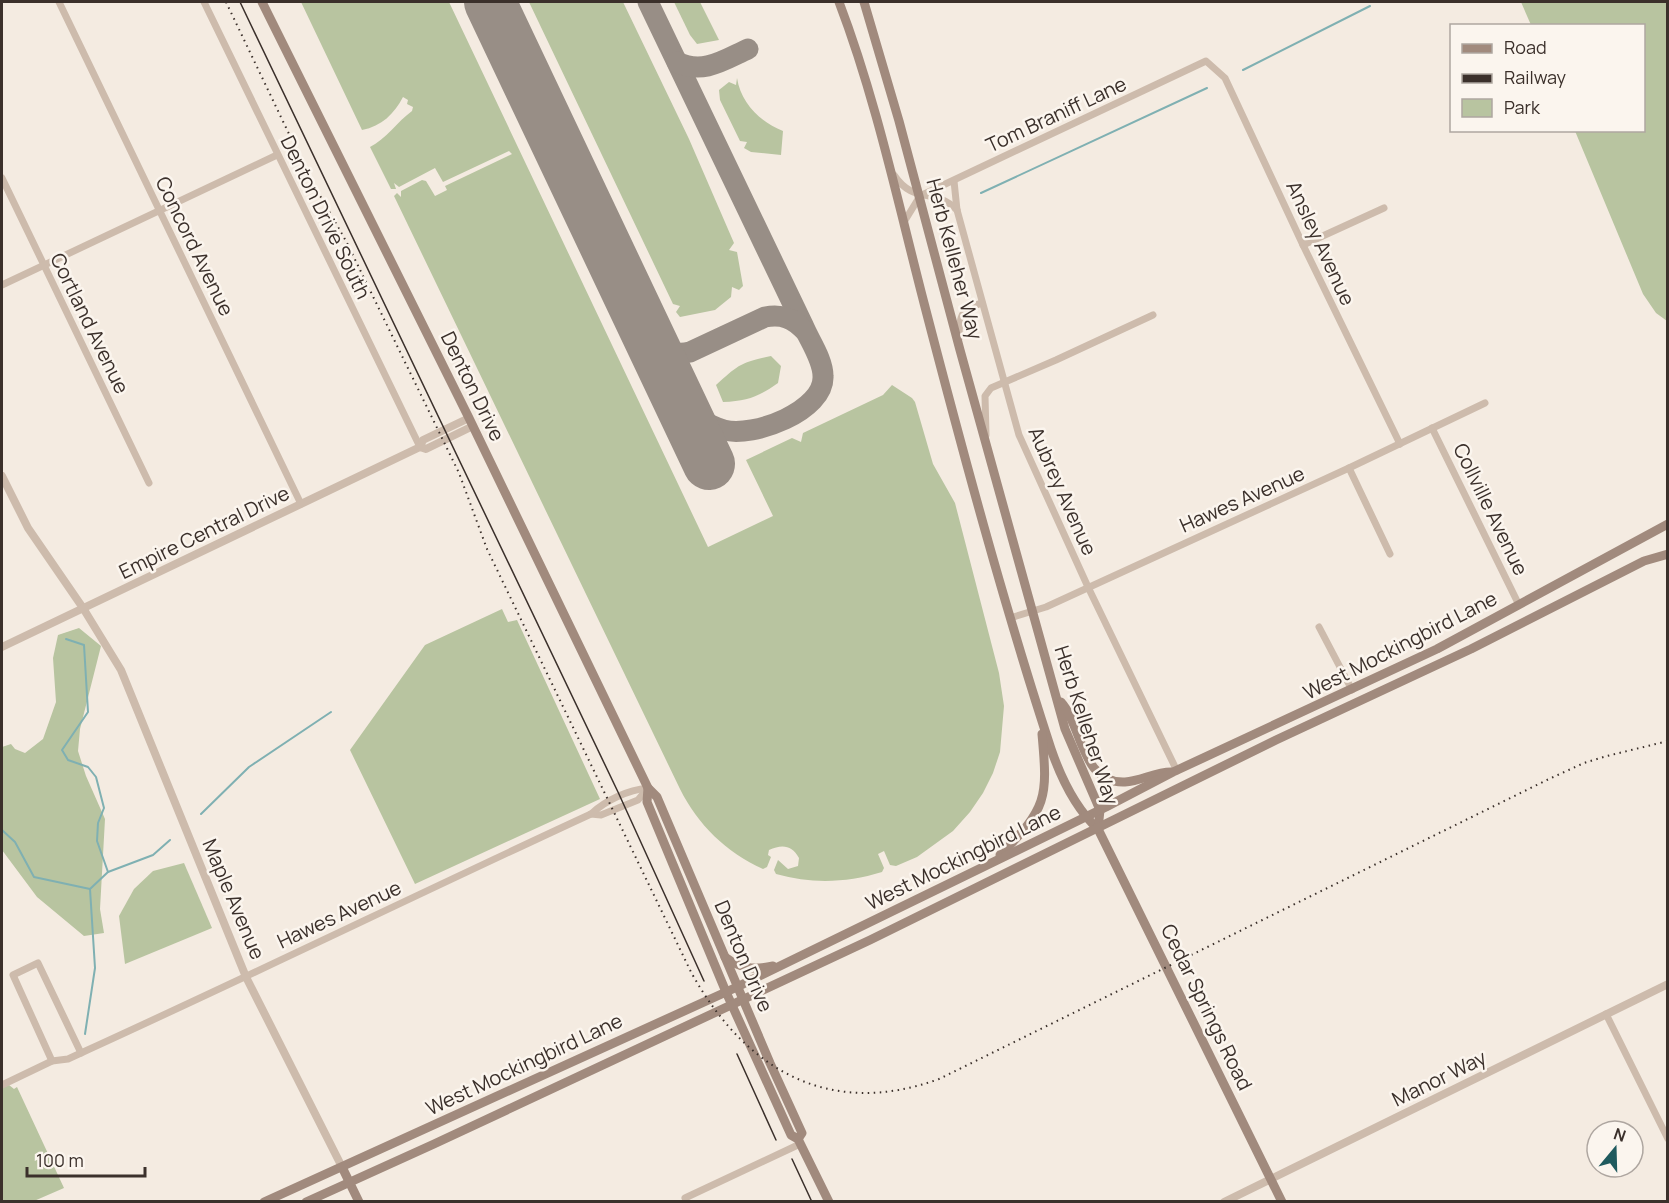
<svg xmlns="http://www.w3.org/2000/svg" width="1669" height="1203" viewBox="0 0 1669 1203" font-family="Manrope,sans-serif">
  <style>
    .green { fill: #b8c4a0 }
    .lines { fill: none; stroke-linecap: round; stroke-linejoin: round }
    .stream { stroke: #7fb0b2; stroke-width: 2 }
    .taxiway { stroke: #988e86; stroke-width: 21 }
    .runway { stroke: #988e86; stroke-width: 52 }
    .minor { stroke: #cdbbac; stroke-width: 7 }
    .tertiary { stroke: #cdbbac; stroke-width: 8 }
    .secondary { stroke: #a18a7d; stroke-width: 9 }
    .tram { stroke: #3b302b; stroke-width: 1.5 }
    .rail { stroke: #3b302b; stroke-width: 2; stroke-dasharray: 1.5 4.5; stroke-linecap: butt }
    .labels { text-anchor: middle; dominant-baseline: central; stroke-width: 5; stroke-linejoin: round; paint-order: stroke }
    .street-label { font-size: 20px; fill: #3b302b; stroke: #fbf5ee }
  </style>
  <rect width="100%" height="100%" fill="#f4ebe1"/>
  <g class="green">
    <path d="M 301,2 L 449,2 L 708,547 L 773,516 L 746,460 L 792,438 L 801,442 L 803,433 L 883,395 L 892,385 L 912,398 L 915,402 L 933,464 L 955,503 L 999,673 L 1004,706 L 1000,752 L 993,773 L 983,793 L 970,812 L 953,831 L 917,857 L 896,866 L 890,865 L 884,851 L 878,854 L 884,868 L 882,872 C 846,883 812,884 776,874 L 774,870 L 778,860 L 788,869 L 798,866 L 799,858 C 792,845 782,844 769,850 L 768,855 L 771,857 L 767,867 L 763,869 C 726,852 698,825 680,789 L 394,196 L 397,193 L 401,197 L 401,191 L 422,180 L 426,181 L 435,196 L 447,190 L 445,186 L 512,154 L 509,151 L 443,182 L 435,168 L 399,187 L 394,183 L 396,189 L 391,189 L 370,147 C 385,140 398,121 412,111 L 413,107 L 407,104 L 408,100 L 403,97 C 394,114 382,126 362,130 Z"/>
    <path d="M 529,2 L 623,2 L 689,139 L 734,243 L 729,250 L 737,252 L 743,286 L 739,290 L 732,287 L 731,297 L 715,310 L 680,317 L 676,312 L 680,306 L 673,304 Z"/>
    <path d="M 674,2 L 700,2 L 719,40 L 697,44 L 690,35 Z"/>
    <path d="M 1521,2 L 1667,2 L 1667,321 L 1656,313 L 1643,294 L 1575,131 L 1644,130 L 1644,26 L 1531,25 Z"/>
    <path d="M 737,78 C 741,103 760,122 783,131 L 781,155 L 751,152 L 744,148 L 747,142 L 740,141 L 720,100 L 719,90 L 729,82 L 736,85 Z"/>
    <path d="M 771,356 L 781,366 L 778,383 C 758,397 748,401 723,402 L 716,385 C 738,365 741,362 771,356 Z"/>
    <path d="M 502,609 L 508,622 L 517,620 L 600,799 L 415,884 L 350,750 L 425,645 Z"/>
    <path d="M 79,628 L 101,646 L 80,729 L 78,751 L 86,776 L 105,819 L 100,909 L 104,933 L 84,936 L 37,897 L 2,850 L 2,747 L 11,744 L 15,749 L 25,753 L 43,739 L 56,702 L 53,658 L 58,635 Z"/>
    <path d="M 184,863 L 212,928 L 125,964 L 119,916 L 134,889 L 153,871 Z"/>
    <path d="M 9,1085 L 14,1089 L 17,1087 L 64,1188 L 34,1201 L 2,1201 L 2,1088 Z"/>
  </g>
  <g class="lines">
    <g class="stream">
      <path d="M 1243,70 L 1370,6"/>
      <path d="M 981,193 L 1207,88"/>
      <path d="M 66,639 L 84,645 L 88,712 L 62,750 L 68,760 L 88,767 L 96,777 L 104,808 L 98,823 L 97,841 L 108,872"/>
      <path d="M 201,814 L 249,767 L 331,712"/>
      <path d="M 2,830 L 15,842 L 34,877 L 90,889"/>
      <path d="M 85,1034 L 95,968 L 90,889 L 108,872 L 153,855 L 170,840"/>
    </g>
    <g class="taxiway">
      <path d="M 648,2 L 803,325 C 809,340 823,359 823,376 C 825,411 753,438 724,430 C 706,425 691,413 679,400"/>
      <path d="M 677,62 C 703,75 724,60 748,49"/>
      <path d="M 645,329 C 657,346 669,357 690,352 L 765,317 C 782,314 793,318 805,331"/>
    </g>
    <path class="runway" d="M 490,2 L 709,464"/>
    <g class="minor">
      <path d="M 59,2 L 301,504"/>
      <path d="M 204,2 L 420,447"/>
      <path d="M 894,175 C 914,205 934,187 957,210"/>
      <path d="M 2,178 L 149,483"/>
      <path d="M 954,181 L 957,210 L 1019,435 L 1088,587 L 1177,771"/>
      <path d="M 904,222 L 920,196 L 1206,61 L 1225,78 L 1303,245 L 1400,444"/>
      <path d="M 1303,245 L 1384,208"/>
      <path d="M 2,285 L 277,155"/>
      <path d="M 959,338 C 959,317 960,309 982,303"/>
      <path d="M 1432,428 L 1519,605"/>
      <path d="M 986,435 L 985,396 L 991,388 L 1056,360 L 1153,315"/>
      <path d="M 1349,468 L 1390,554"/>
      <path d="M 1010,618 L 1046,607 L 1349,468 L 1485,403"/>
      <path d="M 1319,627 L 1352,690"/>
      <path d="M 591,814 L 601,815 L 638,800 L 648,788"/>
      <path d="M 1606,1014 L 1668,1139"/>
      <path d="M 52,1061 L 13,975 L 38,963 L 81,1053"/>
      <path d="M 2,1085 L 52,1061 L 68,1059 L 81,1053 C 252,975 420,893 591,814 C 606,800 628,790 648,788"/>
      <path d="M 685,1198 L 800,1144"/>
    </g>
    <g class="tertiary">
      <path d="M 420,447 L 423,440 L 469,418"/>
      <path d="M 2,476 L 28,528 L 83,608 L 121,670 L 246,977 L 342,1167"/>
      <path d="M 2,647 L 420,447 L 426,449 L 473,426"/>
      <path d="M 1224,1202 L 1668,984"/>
    </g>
    <g class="secondary">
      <path d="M 262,2 L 469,418 L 648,788 L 657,797 L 770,1063 L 802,1133 L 798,1139"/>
      <path d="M 839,2 C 876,99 898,203 924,303 C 963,453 1003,602 1051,749 C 1061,778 1075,808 1098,829 L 1282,1202"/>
      <path d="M 864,2 L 899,121 L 960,350 L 1065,729 L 1100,810 L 1098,829"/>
      <path d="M 1061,702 C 1082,725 1081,784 1125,782 C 1141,781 1155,772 1171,772"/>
      <path d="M 648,788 L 647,802 L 726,992 L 791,1135 L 798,1139 L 829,1202"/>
      <path d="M 1000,855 C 1047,808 1048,799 1042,734"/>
      <path d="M 725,957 C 741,969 753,970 773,966"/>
      <path d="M 342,1167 L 359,1202"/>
      <path d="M 264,1202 L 737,987 L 1106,807 L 1173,772 L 1437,649 L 1668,524"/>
      <path d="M 306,1202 L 434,1144 L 870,940 L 1276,740 L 1471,649 L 1644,561 L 1668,554"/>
    </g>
    <g class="tram">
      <path d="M 240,2 L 618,792 L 704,981"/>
      <path d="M 737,1054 L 776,1140"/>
      <path d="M 792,1159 L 812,1202"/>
    </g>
    <path class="rail" d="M 226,2 L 311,180 L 346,241 L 459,473 L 487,549 L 691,972 C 745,1070 829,1119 939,1079 L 1549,779 L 1584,763 L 1607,756 L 1668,741"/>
  </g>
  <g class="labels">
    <g class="street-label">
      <text transform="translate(1056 114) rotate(-25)">Tom Braniff Lane</text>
      <text transform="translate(326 217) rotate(64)">Denton Drive South</text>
      <text transform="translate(1321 243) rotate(65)">Ansley Avenue</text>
      <text transform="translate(195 246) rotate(64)">Concord Avenue</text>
      <text transform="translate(955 259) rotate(75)">Herb Kelleher Way</text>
      <text transform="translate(90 323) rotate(64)">Cortland Avenue</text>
      <text transform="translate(473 386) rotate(64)">Denton Drive</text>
      <text transform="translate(1063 491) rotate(66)">Aubrey Avenue</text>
      <text transform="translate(1242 499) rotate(-24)">Hawes Avenue</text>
      <text transform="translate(1491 509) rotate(64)">Collville Avenue</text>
      <text transform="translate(204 532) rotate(-26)">Empire Central Drive</text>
      <text transform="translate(1400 645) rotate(-27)">West Mockingbird Lane</text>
      <text transform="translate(1087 725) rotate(72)">Herb Kelleher Way</text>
      <text transform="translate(963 857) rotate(-26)">West Mockingbird Lane</text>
      <text transform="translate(234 899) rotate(67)">Maple Avenue</text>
      <text transform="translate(339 914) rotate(-25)">Hawes Avenue</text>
      <text transform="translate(744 956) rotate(67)">Denton Drive</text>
      <text transform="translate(1207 1007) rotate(64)">Cedar Springs Road</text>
      <text transform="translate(524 1064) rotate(-25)">West Mockingbird Lane</text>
      <text transform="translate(1439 1078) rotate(-26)">Manor Way</text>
    </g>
  </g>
  <rect width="1669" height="1203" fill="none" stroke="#3b302b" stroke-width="6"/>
  <rect x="1450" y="24" width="195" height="108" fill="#fbf5ee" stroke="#aea6a0" stroke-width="1.5"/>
  <rect x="1462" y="44" width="30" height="9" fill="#a18a7d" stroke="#aea6a0" stroke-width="1.5"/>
  <text x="1504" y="54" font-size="18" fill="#3b302b">Road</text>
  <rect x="1462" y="74" width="30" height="9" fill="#3b302b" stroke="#aea6a0" stroke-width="1.5"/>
  <text x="1504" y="84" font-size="18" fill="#3b302b">Railway</text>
  <rect x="1462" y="99" width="30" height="18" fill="#b8c4a0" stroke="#aea6a0" stroke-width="1.5"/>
  <text x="1504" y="114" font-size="18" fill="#3b302b">Park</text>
  <g transform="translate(1615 1149) rotate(19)"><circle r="28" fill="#fbf5ee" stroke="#aea6a0" stroke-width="1.5"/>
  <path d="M0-4.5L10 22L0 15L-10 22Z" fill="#1f5a5e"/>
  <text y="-9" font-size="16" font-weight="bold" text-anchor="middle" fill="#3b302b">N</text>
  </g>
  <path d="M27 1167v9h118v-9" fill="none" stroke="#3b302b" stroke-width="3"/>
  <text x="36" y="1167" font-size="18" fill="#3b302b" stroke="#fbf5ee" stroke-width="4.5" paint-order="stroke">100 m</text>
</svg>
